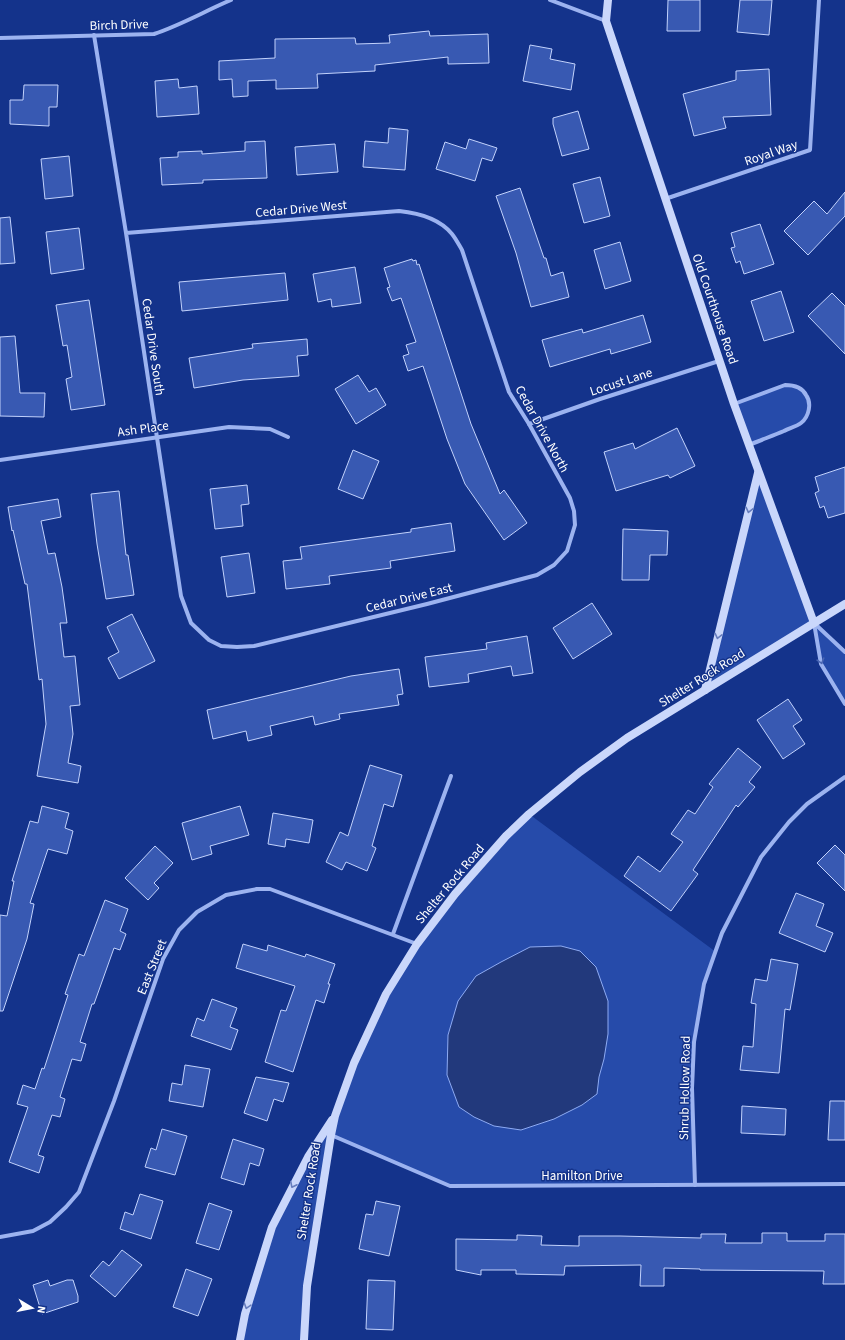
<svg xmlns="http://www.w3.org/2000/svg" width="845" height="1340" viewBox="0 0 845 1340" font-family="'Source Sans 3',sans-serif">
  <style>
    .green { fill: #264baa }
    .water { fill: #22397c; stroke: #8eabf3 }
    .building { fill: #3859b2; stroke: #c2d2fc }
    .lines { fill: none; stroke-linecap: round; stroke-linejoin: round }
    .street { stroke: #9cb3f0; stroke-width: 4 }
    .secondary { stroke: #cad7fb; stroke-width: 8 }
    .oneway { stroke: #667dbd }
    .oneway2 { stroke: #4a66b3 }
    .labels { text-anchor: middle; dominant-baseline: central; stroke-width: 3; stroke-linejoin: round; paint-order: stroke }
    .street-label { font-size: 13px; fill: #fff; stroke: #14338b }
  </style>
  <rect width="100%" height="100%" fill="#14338b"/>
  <g class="green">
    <path d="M 785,385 L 800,388 L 809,404 L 803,422 L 749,445 L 734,404 Z"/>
    <path d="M 759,472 L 814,623 L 845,652 L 845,704 L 821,664 L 814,623 L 705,690 Z"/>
    <path d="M 529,814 L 716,952 L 704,984 L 694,1042 L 692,1088 L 695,1185 L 449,1187 L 332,1136 L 308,1286 L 306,1340 L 240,1340 L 272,1227 L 335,1116 L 354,1063 L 417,944 Z"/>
  </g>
  <path class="water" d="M 561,946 L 580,951 L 596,967 L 608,1001 L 608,1034 L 604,1059 L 599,1077 L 597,1094 L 582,1105 L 554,1119 L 521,1130 L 494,1126 L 474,1117 L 459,1107 L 447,1075 L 448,1035 L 458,1001 L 476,976 L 501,962 L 530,947 Z"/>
  <g class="building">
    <path d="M 668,0 L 700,0 L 700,31 L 667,31 Z"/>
    <path d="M 740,0 L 772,0 L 769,35 L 737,32 Z"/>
    <path d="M 429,31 L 430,36 L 488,34 L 489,63 L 448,64 L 448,57 L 375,65 L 375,71 L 317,74 L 318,88 L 276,89 L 276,80 L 248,81 L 248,96 L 233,97 L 232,79 L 219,80 L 219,61 L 275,58 L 275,39 L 355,38 L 356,44 L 390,43 L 389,35 Z"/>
    <path d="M 530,45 L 552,49 L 550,59 L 575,64 L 571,90 L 523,81 Z"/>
    <path d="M 769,69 L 771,115 L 723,117 L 726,128 L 694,136 L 683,94 L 736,80 L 736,71 Z"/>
    <path d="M 178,79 L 179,88 L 197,86 L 199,114 L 157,117 L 155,81 Z"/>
    <path d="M 24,85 L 58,85 L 57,107 L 49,107 L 49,126 L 10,124 L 10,100 L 23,100 Z"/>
    <path d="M 578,111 L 589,149 L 562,156 L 553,124 L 553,118 Z"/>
    <path d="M 389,128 L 408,130 L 405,170 L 363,167 L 365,141 L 388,143 Z"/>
    <path d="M 469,139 L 497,148 L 492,161 L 482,158 L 475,181 L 436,169 L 445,142 L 466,149 Z"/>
    <path d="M 265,141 L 267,178 L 203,180 L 203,183 L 162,185 L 160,158 L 178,157 L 178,152 L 202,151 L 202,154 L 245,151 L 245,142 Z"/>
    <path d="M 335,144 L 338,172 L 297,175 L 295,147 Z"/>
    <path d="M 69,156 L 73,196 L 45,199 L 41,159 Z"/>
    <path d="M 600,177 L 610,216 L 584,223 L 573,184 Z"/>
    <path d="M 520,188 L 544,258 L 546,258 L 551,276 L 563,272 L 569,297 L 531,307 L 516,253 L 496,196 Z"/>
    <path d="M 845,192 L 845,216 L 808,255 L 784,231 L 814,201 L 827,214 Z"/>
    <path d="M 10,217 L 15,263 L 0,264 L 0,218 Z"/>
    <path d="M 760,224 L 774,264 L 744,274 L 740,261 L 736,263 L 731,248 L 735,247 L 731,233 Z"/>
    <path d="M 79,228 L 84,269 L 51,274 L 46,232 Z"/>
    <path d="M 620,242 L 631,281 L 605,289 L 594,250 Z"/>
    <path d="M 412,259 L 413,261 L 416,260 L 417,265 L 419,264 L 471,424 L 500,494 L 504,490 L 527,523 L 504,540 L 465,484 L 447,439 L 423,366 L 408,371 L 403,356 L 409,354 L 406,345 L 416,342 L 401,298 L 392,301 L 387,288 L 390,287 L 384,268 Z"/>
    <path d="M 355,267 L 361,303 L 332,307 L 331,299 L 318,302 L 313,274 Z"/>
    <path d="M 285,273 L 288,300 L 182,311 L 179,282 Z"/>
    <path d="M 781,291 L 794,332 L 764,341 L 751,301 Z"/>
    <path d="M 832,293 L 845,306 L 845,354 L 808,316 Z"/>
    <path d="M 89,300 L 105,405 L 71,410 L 66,379 L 72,377 L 67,345 L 63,346 L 56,305 Z"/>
    <path d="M 643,315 L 651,342 L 611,354 L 610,349 L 550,367 L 542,340 L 582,329 L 583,333 Z"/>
    <path d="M 15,336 L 20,393 L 45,393 L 44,417 L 0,416 L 0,337 Z"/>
    <path d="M 307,339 L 308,355 L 297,356 L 299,376 L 243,380 L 194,388 L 189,358 L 253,348 L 252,344 Z"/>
    <path d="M 358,375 L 369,392 L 376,388 L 386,405 L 356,424 L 335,389 Z"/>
    <path d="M 677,428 L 695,466 L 670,478 L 668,475 L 616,491 L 604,452 L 633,443 L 635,449 Z"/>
    <path d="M 353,450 L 379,461 L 363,499 L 338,489 Z"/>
    <path d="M 845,467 L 845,513 L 828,518 L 824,506 L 820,508 L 815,493 L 819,491 L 815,477 Z"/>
    <path d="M 247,485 L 249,504 L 241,505 L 243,526 L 215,529 L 210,489 Z"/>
    <path d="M 119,491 L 126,555 L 128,555 L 134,595 L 106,599 L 97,544 L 91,494 Z"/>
    <path d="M 58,499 L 61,517 L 41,521 L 48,554 L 55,553 L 62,587 L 67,623 L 60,623 L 64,657 L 75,656 L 80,705 L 70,706 L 73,734 L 68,763 L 81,766 L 78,783 L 37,776 L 46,724 L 42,679 L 39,680 L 27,584 L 25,584 L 13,530 L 12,531 L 8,507 Z"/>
    <path d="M 451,523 L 455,551 L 390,561 L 391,568 L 329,576 L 330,584 L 286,589 L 283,561 L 302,559 L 300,547 L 411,532 L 411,529 Z"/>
    <path d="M 623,529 L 668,531 L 667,555 L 650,555 L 649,580 L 622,580 Z"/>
    <path d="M 249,553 L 255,593 L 227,597 L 221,557 Z"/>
    <path d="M 592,603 L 612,634 L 573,659 L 553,628 Z"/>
    <path d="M 132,614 L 155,661 L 119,679 L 108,658 L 119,652 L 107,627 Z"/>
    <path d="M 527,636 L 533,673 L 513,676 L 511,666 L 468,674 L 469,682 L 429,687 L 425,657 L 487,649 L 486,643 Z"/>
    <path d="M 399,669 L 403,694 L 397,695 L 399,705 L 339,714 L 340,719 L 315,725 L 313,716 L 270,726 L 272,735 L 248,741 L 246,731 L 213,739 L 207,710 L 351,676 Z"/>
    <path d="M 788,699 L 802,720 L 793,726 L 805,744 L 783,759 L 757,720 Z"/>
    <path d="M 738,748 L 761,767 L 749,782 L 755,787 L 738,807 L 736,805 L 693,870 L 698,874 L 671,911 L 624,876 L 638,856 L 660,872 L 683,842 L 671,834 L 688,810 L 695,814 L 713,787 L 709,784 Z"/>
    <path d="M 370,765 L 402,775 L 393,807 L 384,804 L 372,846 L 376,848 L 367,871 L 346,862 L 342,870 L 326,862 L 340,832 L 348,836 Z"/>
    <path d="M 42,806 L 69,813 L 65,828 L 73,831 L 67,854 L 48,849 L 30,903 L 34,904 L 27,939 L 3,1011 L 0,1011 L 0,915 L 7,916 L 14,881 L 12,881 L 30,821 L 38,823 Z"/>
    <path d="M 240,806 L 249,835 L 210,846 L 212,854 L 192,860 L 182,823 Z"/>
    <path d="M 273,813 L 313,820 L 309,843 L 286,839 L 285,847 L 268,844 Z"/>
    <path d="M 835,845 L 845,855 L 845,891 L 817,863 Z"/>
    <path d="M 155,846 L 173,863 L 154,883 L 159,888 L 148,900 L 125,878 Z"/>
    <path d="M 796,893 L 824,904 L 816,926 L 833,933 L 825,952 L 779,933 Z"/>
    <path d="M 105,900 L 128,909 L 120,931 L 126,934 L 120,950 L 114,948 L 94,1004 L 92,1004 L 80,1042 L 86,1044 L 81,1061 L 72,1059 L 60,1097 L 65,1099 L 60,1117 L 52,1115 L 38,1155 L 44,1157 L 39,1173 L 9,1162 L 28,1107 L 17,1104 L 23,1085 L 35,1089 L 42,1068 L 44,1069 L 68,995 L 65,994 L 79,954 L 84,956 Z"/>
    <path d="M 243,944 L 267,951 L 268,945 L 305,957 L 306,954 L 335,964 L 328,984 L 330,984 L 324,1003 L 316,1000 L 293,1072 L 265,1062 L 281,1010 L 286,1011 L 295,986 L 236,968 Z"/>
    <path d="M 771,959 L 798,964 L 790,1010 L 785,1009 L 779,1073 L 740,1070 L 743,1046 L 753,1047 L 756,1004 L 751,1003 L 755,979 L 767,981 Z"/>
    <path d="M 212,999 L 237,1008 L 230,1027 L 238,1030 L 231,1050 L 191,1036 L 197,1018 L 204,1021 Z"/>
    <path d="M 185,1065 L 210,1069 L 203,1107 L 169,1101 L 172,1083 L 182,1085 Z"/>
    <path d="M 256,1077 L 289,1083 L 283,1102 L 274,1099 L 267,1121 L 244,1113 Z"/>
    <path d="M 830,1101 L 845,1101 L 845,1140 L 828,1140 Z"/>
    <path d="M 742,1106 L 786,1109 L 785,1135 L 741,1133 Z"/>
    <path d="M 162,1129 L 187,1136 L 175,1175 L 145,1167 L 151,1148 L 156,1150 Z"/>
    <path d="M 233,1139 L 264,1149 L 259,1166 L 250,1163 L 244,1185 L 221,1178 Z"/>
    <path d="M 140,1194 L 163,1201 L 151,1239 L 120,1229 L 125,1212 L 133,1215 Z"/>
    <path d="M 376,1201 L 400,1206 L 389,1256 L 359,1249 L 366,1214 L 373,1215 Z"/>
    <path d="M 209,1203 L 232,1211 L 219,1250 L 196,1243 Z"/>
    <path d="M 762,1233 L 787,1233 L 787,1241 L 825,1241 L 825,1234 L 845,1234 L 845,1284 L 823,1284 L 824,1271 L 700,1270 L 700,1269 L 664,1268 L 664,1286 L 640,1286 L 641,1265 L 565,1266 L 564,1275 L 516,1274 L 516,1270 L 481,1270 L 481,1275 L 456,1270 L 456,1239 L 517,1240 L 517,1235 L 542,1236 L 541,1245 L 579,1246 L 579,1236 L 620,1236 L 701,1238 L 701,1234 L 726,1234 L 725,1243 L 762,1243 Z"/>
    <path d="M 122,1250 L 142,1265 L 115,1297 L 90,1276 L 103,1261 L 109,1266 Z"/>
    <path d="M 186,1269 L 212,1279 L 198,1316 L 173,1307 Z"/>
    <path d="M 48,1280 L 50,1286 L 67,1280 L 73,1280 L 78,1296 L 78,1302 L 42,1314 L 33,1285 Z"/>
    <path d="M 368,1280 L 395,1281 L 393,1330 L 366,1329 Z"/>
  </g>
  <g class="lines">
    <g class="street">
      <path d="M 550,0 L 606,21"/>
      <path d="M 94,35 L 126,233 L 181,596 L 191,623 L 209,640 L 221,646 L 237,647 L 254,646 L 427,604 L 537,575 L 554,565 L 567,551 L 575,525 L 574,511 L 570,498 L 529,424 L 509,392 L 462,250 C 459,245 456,239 452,234 C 439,218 419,213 399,211 L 126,233"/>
      <path d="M 0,38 L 154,34 C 181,25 205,11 231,0"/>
      <path d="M 665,199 L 810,150 L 819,0"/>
      <path d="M 734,404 L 785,385 C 793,385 802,387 806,395 C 812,403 809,417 801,423 C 796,427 789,428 784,431 C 772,436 761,440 749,445"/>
      <path d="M 529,424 L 600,399 L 719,361"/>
      <path d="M 0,460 L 229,427 L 270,429 L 288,437"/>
      <path d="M 814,623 L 821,664 L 845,704"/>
      <path d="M 814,623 L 845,652"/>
      <path d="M 393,934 L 451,776"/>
      <path d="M 331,1135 L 450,1186 L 845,1184"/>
      <path d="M 695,1185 L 692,1088 L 694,1042 L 704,984 L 722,933 L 761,857 L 789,822 L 807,804 L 845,777"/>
      <path d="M 0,1237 L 33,1231 L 50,1222 L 66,1207 L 79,1192 L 114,1101 L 163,959 L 179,930 L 197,912 L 226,895 L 257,889 L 270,889 L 417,944"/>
    </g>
    <g class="secondary">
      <path d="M 608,0 L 606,21 L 734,404 L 814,623"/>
      <path d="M 705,690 L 758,473"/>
      <path d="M 240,1340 L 245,1314 L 272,1227 L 308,1157 L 332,1120"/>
      <path d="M 304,1340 L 307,1286 L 331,1135 L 335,1116 L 354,1063 L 386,994 L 417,944 L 455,894 L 506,836 L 529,814 L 580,772 L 627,738 L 845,604"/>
    </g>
  </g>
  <defs><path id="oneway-chevron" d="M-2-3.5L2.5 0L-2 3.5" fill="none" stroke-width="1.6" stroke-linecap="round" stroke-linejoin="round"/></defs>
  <g class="oneway">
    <use href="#oneway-chevron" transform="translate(749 510) rotate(104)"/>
    <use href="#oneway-chevron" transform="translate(718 636) rotate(104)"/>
    <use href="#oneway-chevron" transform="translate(293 1185) rotate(117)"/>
    <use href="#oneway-chevron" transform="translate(247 1306) rotate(108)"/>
  </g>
  <use class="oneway2" href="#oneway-chevron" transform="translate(821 661) rotate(73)"/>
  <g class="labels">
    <g class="street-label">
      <text transform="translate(119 25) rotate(-2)">Birch Drive</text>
      <text transform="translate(771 153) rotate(-19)">Royal Way</text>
      <text transform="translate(301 209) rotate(-5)">Cedar Drive West</text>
      <text transform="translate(715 309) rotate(71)">Old Courthouse Road</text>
      <text transform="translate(153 347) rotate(82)">Cedar Drive South</text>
      <text transform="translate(621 382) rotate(-18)">Locust Lane</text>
      <text transform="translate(143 429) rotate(-8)">Ash Place</text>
      <text transform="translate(542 429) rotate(61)">Cedar Drive North</text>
      <text transform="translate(409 598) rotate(-14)">Cedar Drive East</text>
      <text transform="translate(702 678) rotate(-32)">Shelter Rock Road</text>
      <text transform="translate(450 884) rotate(-50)">Shelter Rock Road</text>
      <text transform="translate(152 967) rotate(-68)">East Street</text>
      <text transform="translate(685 1088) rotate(-89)">Shrub Hollow Road</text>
      <text x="582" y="1176">Hamilton Drive</text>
      <text transform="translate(309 1191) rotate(-81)">Shelter Rock Road</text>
    </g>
  </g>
  <g transform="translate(32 1308) rotate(100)" stroke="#14338b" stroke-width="3" paint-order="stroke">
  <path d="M0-3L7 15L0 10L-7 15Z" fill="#ffffff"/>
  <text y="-6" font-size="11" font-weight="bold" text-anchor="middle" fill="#ffffff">N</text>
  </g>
</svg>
